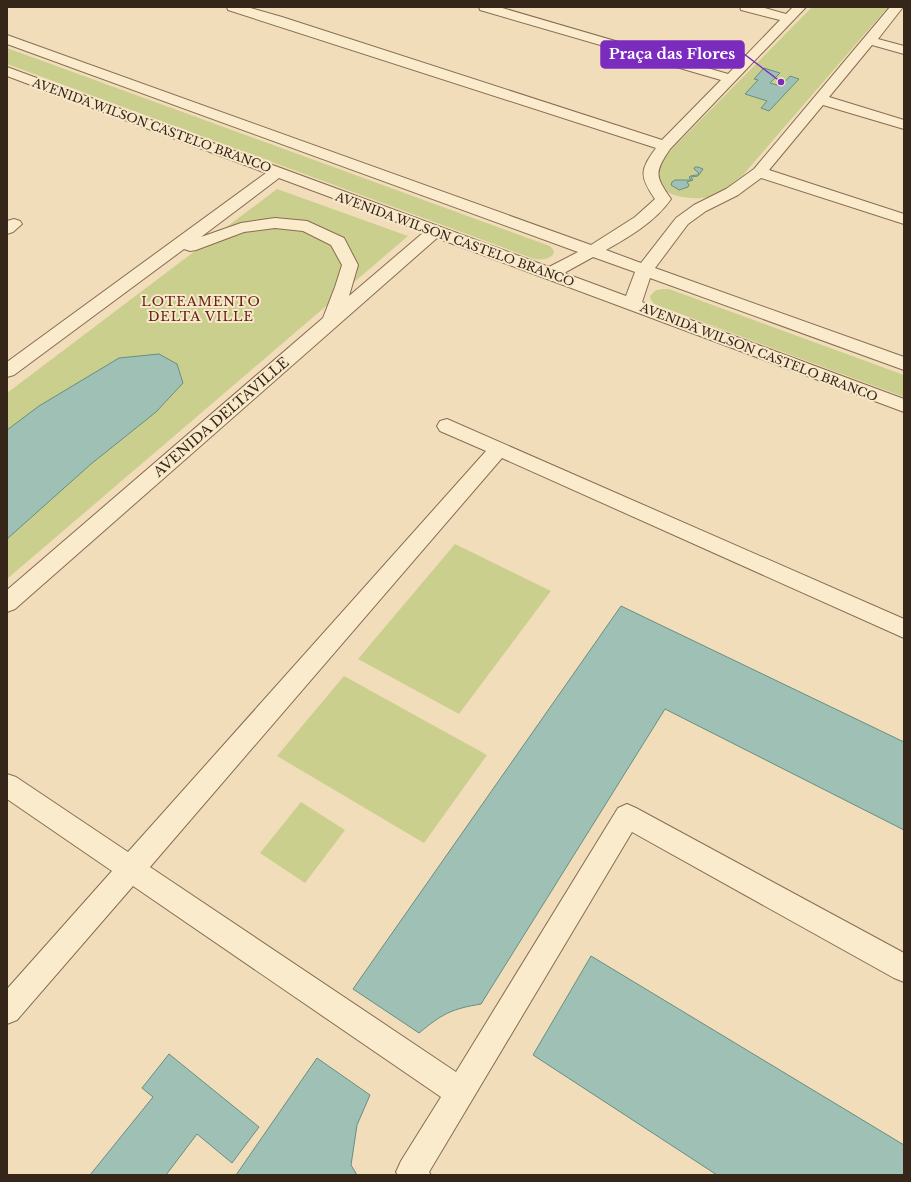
<svg xmlns="http://www.w3.org/2000/svg" width="911" height="1182" viewBox="0 0 911 1182" font-family="'Libre Baskerville',serif">
  <style>
    .green { fill: #cbcf8e }
    .water { fill: #9fc1b5; stroke: #668e82 }
    .lines { fill: none; stroke-linecap: round; stroke-linejoin: round }
    .street-casing { stroke: #886c53; stroke-width: 2 }
    .street { fill: #fbebcd; fill-rule: evenodd }
    .labels { text-anchor: middle; dominant-baseline: central; stroke-width: 4; stroke-linejoin: round; paint-order: stroke }
    .far-street-label { font-size: 12px; fill: #362619; stroke: #f8e8ca }
    .far-neighbourhood-label { font-size: 13px; letter-spacing: 1px; fill: #662216; stroke: #f8e8ca }
    .street-label { font-size: 14px; fill: #362619; stroke: #f8e8ca }
    .leader { fill: none; stroke: #7b2cbf; stroke-width: 1.5 }
    .callout-dot { fill: #7b2cbf; stroke: #f8e8ca; stroke-width: 1.5 }
    .callout { fill: #7b2cbf; stroke: #7b2cbf; stroke-width: 1.5 }
    .callout-label { font-size: 15px; text-anchor: middle; font-weight: bold; fill: #fff }
  </style>
  <rect width="100%" height="100%" fill="#f1ddba"/>
  <g class="green">
    <path d="M 812,7 L 888,7 L 743,175 C 734,181 725,190 715,195 C 703,201 670,199 662,187 C 659,184 657,177 655,173 L 664,157 Z"/>
    <path d="M 7,48 L 550,246 L 553,249 L 554,253 C 549,260 542,260 534,259 L 7,64 Z"/>
    <path d="M 277,189 L 408,236 L 7,579 L 7,393 Z"/>
    <path d="M 663,289 L 669,289 L 904,375 L 904,397 L 654,304 L 651,300 L 650,296 L 656,290 Z"/>
    <path d="M 455,544 L 551,591 L 459,714 L 358,659 Z"/>
    <path d="M 344,676 L 487,755 L 424,843 L 277,756 Z"/>
    <path d="M 301,802 L 345,830 L 305,883 L 260,853 Z"/>
  </g>
  <g class="water">
    <path d="M 764,68 L 780,73 L 770,83 L 781,86 L 790,76 L 799,79 L 769,111 L 761,108 L 767,101 L 745,94 L 758,80 L 754,79 Z"/>
    <path d="M 695,167 L 698,167 L 703,169 L 698,176 L 691,177 L 693,180 L 687,182 L 689,185 L 688,187 L 679,190 L 671,185 L 672,182 L 675,180 L 691,180 L 689,177 C 692,174 696,177 699,173 L 694,169 Z"/>
    <path d="M 159,354 L 177,364 L 183,383 L 156,412 L 91,464 L 7,539 L 7,430 L 39,406 L 119,358 Z"/>
    <path d="M 621,606 L 904,742 L 904,830 L 665,709 L 481,1004 C 451,1009 442,1014 419,1033 L 353,989 Z"/>
    <path d="M 591,956 L 904,1145 L 904,1175 L 717,1175 L 533,1055 Z"/>
    <path d="M 169,1054 L 259,1127 L 232,1163 L 197,1134 L 166,1175 L 90,1175 L 153,1097 L 142,1088 Z"/>
    <path d="M 317,1058 L 370,1095 L 357,1125 L 351,1165 L 357,1175 L 236,1175 Z"/>
  </g>
  <g class="lines">
    <g class="street-casing">
      <g id="street">
        <path d="M 227,7 L 247,7 L 282,17 L 662,140 L 721,80 L 480,10 L 479,7 L 499,7 L 728,74 L 780,20 L 741,10 L 740,7 L 761,7 L 786,14 L 793,7 L 806,7 L 670,149 C 654,173 655,176 671,199 C 655,222 629,237 606,250 L 641,263 L 676,218 L 694,205 L 726,189 L 754,169 L 890,7 L 903,7 L 878,39 L 904,46 L 904,54 L 872,45 L 829,97 L 904,120 L 904,129 L 823,105 L 769,170 L 904,214 L 904,224 L 761,178 L 738,195 L 706,211 L 688,224 L 655,268 L 904,357 L 904,370 L 650,278 L 642,302 L 904,399 L 904,412 L 437,238 L 15,609 L 7,612 L 7,590 L 323,318 L 335,287 L 342,265 L 331,245 L 303,231 L 275,228 L 244,232 L 196,250 L 190,251 L 184,249 L 14,375 L 7,377 L 7,362 L 266,173 L 7,76 L 7,67 L 549,267 L 578,252 L 7,44 L 7,35 L 591,245 L 635,217 L 655,199 C 639,176 640,170 656,148 L 228,10 ZM 279,178 L 424,232 L 349,296 L 358,265 L 344,238 L 307,221 L 275,218 L 241,223 L 201,237 ZM 593,257 L 635,272 L 626,296 L 564,273 Z"/>
        <path d="M 14,219 L 20,221 L 22,224 L 13,232 L 7,234 L 7,221 Z"/>
        <path d="M 447,419 L 904,619 L 904,638 L 502,458 L 150,867 L 456,1072 L 618,808 L 627,804 L 636,808 L 904,953 L 904,982 L 894,978 L 632,832 L 429,1172 L 431,1175 L 398,1175 L 396,1172 L 401,1161 L 441,1097 L 133,886 L 17,1020 L 7,1024 L 7,989 L 112,871 L 7,799 L 7,774 L 16,777 L 128,852 L 486,451 L 440,431 L 437,426 L 440,421 Z"/>
      </g>
    </g>
    <use href="#street" class="street"/>
  </g>
  <g class="labels">
    <g class="far-street-label">
      <text transform="translate(152 125) rotate(20)">AVENIDA WILSON CASTELO BRANCO</text>
      <text transform="translate(455 239) rotate(20)">AVENIDA WILSON CASTELO BRANCO</text>
      <text transform="translate(759 352) rotate(21)">AVENIDA WILSON CASTELO BRANCO</text>
    </g>
    <g class="far-neighbourhood-label">
      <text x="201" y="301">LOTEAMENTO<tspan x="201" dy="15">DELTA VILLE</tspan></text>
    </g>
    <g class="street-label">
      <text transform="translate(221 417) rotate(-41)">AVENIDA DELTAVILLE</text>
    </g>
  </g>
  <path class="leader" d="M781 82L744 54"/>
  <circle class="callout-dot" cx="781" cy="82" r="4"/>
  <rect class="callout" x="601" y="41" width="143" height="27" rx="4"/>
  <g class="callout-label">
    <text x="672" y="59">Praça das Flores</text>
  </g>
  <rect width="911" height="1182" fill="none" stroke="#362619" stroke-width="16"/>
</svg>
